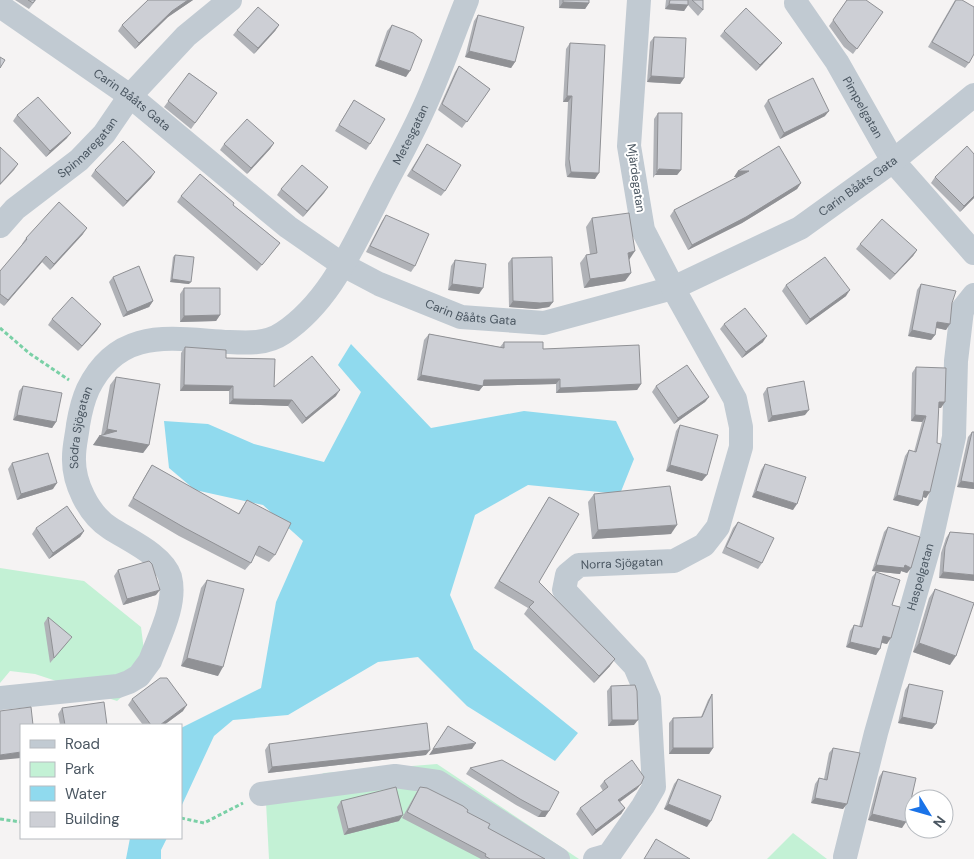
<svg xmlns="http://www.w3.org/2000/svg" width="974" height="859" viewBox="0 0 974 859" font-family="'DM Sans',sans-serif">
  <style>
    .green { fill: #c3f1d5 }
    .water { fill: #90daee }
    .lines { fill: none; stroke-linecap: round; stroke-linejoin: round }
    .path { stroke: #7ad0a6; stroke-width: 3; stroke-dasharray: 4 2.5; stroke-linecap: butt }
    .minor { stroke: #c1cad2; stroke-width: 24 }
    .wall { fill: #b0b2b7 }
    .shaded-wall { fill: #909195 }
    .building { fill: #cdcfd5; stroke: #909195 }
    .labels { text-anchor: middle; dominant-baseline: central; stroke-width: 4; stroke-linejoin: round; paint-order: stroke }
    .street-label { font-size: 12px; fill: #4a5661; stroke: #fff }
  </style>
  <rect width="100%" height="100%" fill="#f5f3f3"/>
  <g class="green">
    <path d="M 0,568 L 84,581 L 141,627 L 147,674 L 117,701 L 35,674 L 10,671 L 0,683 Z"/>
    <path d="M 437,764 L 579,859 L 269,859 L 266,802 L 324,773 Z"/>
    <path d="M 793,833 L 827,859 L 767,859 Z"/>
  </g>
  <g class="water">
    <path d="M 351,344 L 431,428 L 524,411 L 616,421 L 634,459 L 620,494 L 528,485 L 475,515 L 450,595 L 474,649 L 578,733 L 555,761 L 467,706 L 418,657 L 378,662 L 288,715 L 233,720 L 214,736 L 181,807 L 181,728 L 261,688 L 276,602 L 303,541 L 263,505 L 195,490 L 169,468 L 164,421 L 208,424 L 254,444 L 324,462 L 361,392 L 338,365 Z"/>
    <path d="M 130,838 L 167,838 L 161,850 L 161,859 L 126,859 Z"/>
  </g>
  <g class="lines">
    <g class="path">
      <path d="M 0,328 L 29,353 L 69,380"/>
      <path d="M 181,818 L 204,823 L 243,803"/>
      <path d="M 0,819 L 21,822"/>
    </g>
    <g class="minor">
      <path id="s1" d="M 796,3 L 837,62 L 893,161 L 974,253"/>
      <path id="s2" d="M 0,6 L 130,96 L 288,227 L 343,265 L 379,284 L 461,317 L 544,323 L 673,288 L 800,228 L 893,161 L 974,95"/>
      <path id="s3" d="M 0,226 L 15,209 L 79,160 L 104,134 L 130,96 L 186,36 L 230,0"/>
      <path id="s4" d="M 0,698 L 118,686 L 129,682 L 139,676 L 150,661 C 159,637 177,604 170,577 C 163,555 128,540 110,528 C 88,514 73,482 74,457 C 74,446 77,435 78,425 C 80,413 83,400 88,389 C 119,326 171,339 229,342 C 248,343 267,344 283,333 C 329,302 351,250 376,202 C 391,172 408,143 422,112 C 439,76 452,37 467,0"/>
      <path d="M 261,794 L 395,776 L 438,782 L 558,859"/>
      <path id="s5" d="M 845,857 L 876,733 L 932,536 L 954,437 L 956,361 L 962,310 L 974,295"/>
      <path id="s6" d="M 595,859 L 609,855 L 643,806 L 654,787 L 649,699 L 635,666 L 564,590 L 567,575 L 579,565 L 674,561 L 704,545 L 718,527 L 741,447 L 741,427 L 735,399 L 673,288 L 643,230 L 629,146 L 639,0"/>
    </g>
  </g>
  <g class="wall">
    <path d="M 15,0 L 36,0 L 29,9 Z"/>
    <path d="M 148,0 L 193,0 L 168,17 L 135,49 L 118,31 L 122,25 Z"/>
    <path d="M 559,0 L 589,0 L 589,3 L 585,9 L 559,8 Z"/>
    <path d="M 666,0 L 703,0 L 703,10 L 698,16 L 688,5 L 684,11 L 665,9 Z"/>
    <path d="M 847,0 L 883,12 L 853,54 L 844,47 L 829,26 Z"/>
    <path d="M 955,0 L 969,63 L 965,68 L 928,47 Z"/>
    <path d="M 478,15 L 515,62 L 511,68 L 465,57 L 474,21 Z"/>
    <path d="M 279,25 L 275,31 L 254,54 L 233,35 L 237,30 Z"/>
    <path d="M 392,25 L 406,77 L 375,66 L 387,31 Z"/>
    <path d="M 724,31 L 778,48 L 756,71 L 720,36 Z"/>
    <path d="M 654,37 L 684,78 L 680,84 L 647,82 L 650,42 Z"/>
    <path d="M 570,43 L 595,179 L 567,177 L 565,165 L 568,102 L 563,102 L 566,49 Z"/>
    <path d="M 459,66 L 490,89 L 462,128 L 438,110 L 455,72 Z"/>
    <path d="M 189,73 L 217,93 L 191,129 L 164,107 Z"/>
    <path d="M 354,100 L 370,144 L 366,150 L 335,131 Z"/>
    <path d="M 768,100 L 825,116 L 780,139 L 764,106 Z"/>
    <path d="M 658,113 L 681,170 L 677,175 L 655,175 L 653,178 L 654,119 Z"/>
    <path d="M 17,115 L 67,138 L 46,157 L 13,121 Z"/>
    <path d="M 274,143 L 270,149 L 247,174 L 220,150 L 224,144 Z"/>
    <path d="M 427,144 L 445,191 L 441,196 L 407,176 Z"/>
    <path d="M 95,170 L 151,178 L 123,207 L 91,176 Z"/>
    <path d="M 738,171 L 801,183 L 797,189 L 742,223 L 688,250 L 670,216 L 674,210 L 739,177 L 734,177 Z"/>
    <path d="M 935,177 L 974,198 L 960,212 L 931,183 Z"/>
    <path d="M 328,187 L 303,217 L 277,195 L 281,189 Z"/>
    <path d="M 181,196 L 233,205 L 280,243 L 257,271 L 177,202 Z"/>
    <path d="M 386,215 L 415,266 L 411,272 L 366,252 L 382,221 Z"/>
    <path d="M 592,218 L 629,260 L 631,273 L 625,281 L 584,288 L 580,263 L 586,255 L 590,254 L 586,227 Z"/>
    <path d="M 83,234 L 50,270 L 42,262 L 4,306 L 0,303 L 0,271 L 23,245 L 22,244 L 26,238 Z"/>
    <path d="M 860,244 L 917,250 L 913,256 L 890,280 L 856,249 Z"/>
    <path d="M 175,255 L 189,284 L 170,282 L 173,257 Z"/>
    <path d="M 512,258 L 553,302 L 549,307 L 536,309 L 509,307 L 508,263 Z"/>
    <path d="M 455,260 L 479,294 L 448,290 L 451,266 Z"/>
    <path d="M 113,277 L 153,301 L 149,307 L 123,317 L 109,282 Z"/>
    <path d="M 921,284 L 952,303 L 946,330 L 936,328 L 935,335 L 931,340 L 908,336 L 917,290 Z"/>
    <path d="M 786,285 L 846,296 L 806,325 L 782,291 Z"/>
    <path d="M 184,288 L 220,315 L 216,321 L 180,322 L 180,294 Z"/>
    <path d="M 52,319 L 101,324 L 97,330 L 78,351 L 48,325 Z"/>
    <path d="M 724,324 L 763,342 L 742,358 L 720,329 Z"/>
    <path d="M 429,334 L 500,347 L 504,342 L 543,349 L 641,384 L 637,390 L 556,393 L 556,384 L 483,386 L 479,391 L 417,380 L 424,340 Z"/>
    <path d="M 185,347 L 226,358 L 274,387 L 336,396 L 302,424 L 288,406 L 229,404 L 229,391 L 180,391 L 181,353 Z"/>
    <path d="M 916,367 L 941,408 L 938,408 L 926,498 L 923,497 L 918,506 L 893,500 L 905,456 L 909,450 L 914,452 L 922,422 L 911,421 L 912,373 Z"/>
    <path d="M 116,377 L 149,445 L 143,453 L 93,445 L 101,436 L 110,385 Z"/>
    <path d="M 23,386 L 56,422 L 52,428 L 13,420 L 19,391 Z"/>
    <path d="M 656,386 L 709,397 L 705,402 L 674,424 L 652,392 Z"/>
    <path d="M 767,388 L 805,415 L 768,422 L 763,394 Z"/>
    <path d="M 680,425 L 702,481 L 666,471 L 676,431 Z"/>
    <path d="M 972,432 L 974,489 L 957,487 L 968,437 Z"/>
    <path d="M 12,463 L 53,489 L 17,500 L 8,469 Z"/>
    <path d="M 765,464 L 793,510 L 752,497 L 761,470 Z"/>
    <path d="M 152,465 L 238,514 L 247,500 L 275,555 L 269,562 L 255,555 L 251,563 L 245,570 L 179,536 L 128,506 L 147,473 Z"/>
    <path d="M 594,494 L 671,534 L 592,539 L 588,502 Z"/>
    <path d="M 549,497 L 539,582 L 610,666 L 594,683 L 524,614 L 528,608 L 494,588 Z"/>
    <path d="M 738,522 L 762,563 L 758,569 L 722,553 L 733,528 Z"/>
    <path d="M 888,527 L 911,568 L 907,573 L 901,571 L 900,574 L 872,571 L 884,532 Z"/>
    <path d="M 36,528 L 84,531 L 80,537 L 49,559 L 32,534 Z"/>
    <path d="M 950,532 L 974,534 L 939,578 L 941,553 L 946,538 Z"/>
    <path d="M 118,570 L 156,595 L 123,605 L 114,576 Z"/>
    <path d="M 876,572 L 892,605 L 887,644 L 882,643 L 876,655 L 846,647 L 850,631 L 854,625 L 859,627 L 872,577 Z"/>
    <path d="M 207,580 L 218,676 L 181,666 L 201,588 Z"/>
    <path d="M 935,589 L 950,665 L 913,652 L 929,598 Z"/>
    <path d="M 48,617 L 68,642 L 50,663 L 44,623 Z"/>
    <path d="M 909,684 L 932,729 L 898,723 L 905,690 Z"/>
    <path d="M 611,686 L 634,725 L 608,726 L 607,691 Z"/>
    <path d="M 712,694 L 713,748 L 709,754 L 669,754 L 669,723 L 673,718 L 701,717 L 708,700 Z"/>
    <path d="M 132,699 L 183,711 L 164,725 L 143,725 L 128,705 Z"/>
    <path d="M 62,708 L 107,725 L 60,725 L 58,714 Z"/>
    <path d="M 269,744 L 426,755 L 268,773 L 265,750 Z"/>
    <path d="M 833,748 L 843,809 L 811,803 L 815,784 L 819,778 L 824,779 L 829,753 Z"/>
    <path d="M 470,768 L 549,811 L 545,817 L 538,817 L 516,805 L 466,774 Z"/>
    <path d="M 883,771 L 902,828 L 868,820 L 879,777 Z"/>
    <path d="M 678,779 L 707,827 L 664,809 L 674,784 Z"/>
    <path d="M 604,781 L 637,789 L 620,802 L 625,808 L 621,814 L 592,836 L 576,814 L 580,808 L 603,791 L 600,786 Z"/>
    <path d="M 420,787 L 467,812 L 488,828 L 545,859 L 481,859 L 402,818 L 416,793 Z"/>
    <path d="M 341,801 L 399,821 L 344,835 L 337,807 Z"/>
  </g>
  <g class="shaded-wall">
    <path d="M 188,0 L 193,0 L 168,17 L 135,49 L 139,43 L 172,11 Z"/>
    <path d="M 563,2 L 589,3 L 585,9 L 559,8 Z"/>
    <path d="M 669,4 L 688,5 L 684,11 L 665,9 Z"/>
    <path d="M 279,25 L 275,31 L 254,54 L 258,48 Z"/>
    <path d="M 782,43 L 778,48 L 756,71 L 760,65 Z"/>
    <path d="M 469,51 L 515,62 L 511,68 L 465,57 Z"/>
    <path d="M 379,60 L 410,71 L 406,77 L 375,66 Z"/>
    <path d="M 651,76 L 684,78 L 680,84 L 647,82 Z"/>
    <path d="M 567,96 L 572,96 L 568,102 L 563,102 Z"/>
    <path d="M 829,111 L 825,116 L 780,139 L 784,133 Z"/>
    <path d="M 71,133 L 67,138 L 46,157 L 50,151 Z"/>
    <path d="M 274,143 L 270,149 L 247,174 L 251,168 Z"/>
    <path d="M 18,164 L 14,170 L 0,185 L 0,184 Z"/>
    <path d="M 659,169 L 681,170 L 677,175 L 655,175 L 653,178 Z"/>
    <path d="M 738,171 L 749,171 L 745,177 L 734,177 Z"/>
    <path d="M 155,172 L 151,178 L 123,207 L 127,201 Z"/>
    <path d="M 571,172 L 599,173 L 595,179 L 567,177 Z"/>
    <path d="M 801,183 L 797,189 L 742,223 L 688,250 L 692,245 Z"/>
    <path d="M 328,187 L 324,193 L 303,217 L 307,211 Z"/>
    <path d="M 974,196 L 974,198 L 960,212 L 964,206 Z"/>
    <path d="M 87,228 L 83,234 L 50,270 L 54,264 Z"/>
    <path d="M 917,250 L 913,256 L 890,280 L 895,274 Z"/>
    <path d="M 635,251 L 629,260 L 628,253 Z"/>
    <path d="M 46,256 L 42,262 L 4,306 L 8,300 Z"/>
    <path d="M 631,273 L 625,281 L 584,288 L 590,279 Z"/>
    <path d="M 172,279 L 191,282 L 189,284 L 170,282 Z"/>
    <path d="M 452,284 L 483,288 L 479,294 L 448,290 Z"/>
    <path d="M 850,290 L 846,296 L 806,325 L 810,319 Z"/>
    <path d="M 153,301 L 149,307 L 123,317 L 127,312 Z"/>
    <path d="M 513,301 L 553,302 L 549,307 L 536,309 L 509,307 Z"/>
    <path d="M 220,315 L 216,321 L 180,322 L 184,316 Z"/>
    <path d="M 937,322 L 950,324 L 946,330 L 933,327 Z"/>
    <path d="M 101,324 L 97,330 L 78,351 L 82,346 Z"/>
    <path d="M 912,330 L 935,335 L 931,340 L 908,336 Z"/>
    <path d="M 767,336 L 763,342 L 742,358 L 746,352 Z"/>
    <path d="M 421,375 L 484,380 L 560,379 L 556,384 L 483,386 L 479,391 L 417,380 Z"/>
    <path d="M 641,384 L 637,390 L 556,393 L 560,388 Z"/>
    <path d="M 184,385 L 233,386 L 229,391 L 180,391 Z"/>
    <path d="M 340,390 L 336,396 L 302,424 L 306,418 Z"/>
    <path d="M 709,397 L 705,402 L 674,424 L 678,418 Z"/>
    <path d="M 233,399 L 292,400 L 288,406 L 229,404 Z"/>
    <path d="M 939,402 L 945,402 L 941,408 L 935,408 Z"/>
    <path d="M 809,410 L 805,415 L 768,422 L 772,416 Z"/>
    <path d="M 17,415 L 56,422 L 52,428 L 13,420 Z"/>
    <path d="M 915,415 L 926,416 L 922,422 L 911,421 Z"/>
    <path d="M 107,429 L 117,431 L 149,445 L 143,453 L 93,445 L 99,436 L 102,437 Z"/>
    <path d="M 670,465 L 707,475 L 702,481 L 666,471 Z"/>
    <path d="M 961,481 L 974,483 L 974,489 L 957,487 Z"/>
    <path d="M 57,483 L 53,489 L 17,500 L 21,494 Z"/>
    <path d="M 756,491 L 797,504 L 793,510 L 752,497 Z"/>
    <path d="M 924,491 L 930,492 L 926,498 L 920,496 Z"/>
    <path d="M 897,495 L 922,501 L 918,506 L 893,500 Z"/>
    <path d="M 677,525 L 671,534 L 592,539 L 598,530 Z"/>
    <path d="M 84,531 L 80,537 L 49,559 L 53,553 Z"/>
    <path d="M 876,565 L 905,565 L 911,568 L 907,573 L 901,571 L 900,574 L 872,571 Z"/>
    <path d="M 943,572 L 974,575 L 974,581 L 939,578 Z"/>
    <path d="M 160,590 L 156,595 L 123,605 L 127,599 Z"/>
    <path d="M 883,636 L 891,638 L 887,644 L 879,642 Z"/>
    <path d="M 850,642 L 880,649 L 876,655 L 846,647 Z"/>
    <path d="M 919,643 L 956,656 L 950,665 L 913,652 Z"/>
    <path d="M 187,658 L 223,667 L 218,676 L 181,666 Z"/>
    <path d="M 615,659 L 610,666 L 594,683 L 599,676 Z"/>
    <path d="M 187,705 L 183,711 L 164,725 L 160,725 Z"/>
    <path d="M 902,717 L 936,724 L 932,729 L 898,723 Z"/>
    <path d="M 612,720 L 638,720 L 634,725 L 608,726 Z"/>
    <path d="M 476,743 L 472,749 L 429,755 L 433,749 Z"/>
    <path d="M 673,748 L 713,748 L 709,754 L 669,754 Z"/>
    <path d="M 430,750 L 426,755 L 268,773 L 272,767 Z"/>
    <path d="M 21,752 L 21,758 L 0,760 L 0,755 Z"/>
    <path d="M 641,784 L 637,789 L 614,806 L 618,800 Z"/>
    <path d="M 815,798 L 847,804 L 843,809 L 811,803 Z"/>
    <path d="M 668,804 L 711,821 L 707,827 L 664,809 Z"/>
    <path d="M 625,808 L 621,814 L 592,836 L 596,830 Z"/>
    <path d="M 542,811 L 549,811 L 545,817 L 538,817 Z"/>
    <path d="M 872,814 L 906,822 L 902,828 L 868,820 Z"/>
    <path d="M 403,815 L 399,821 L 344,835 L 348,829 Z"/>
  </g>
  <g class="building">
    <path d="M 28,0 L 35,0 L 33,3 Z"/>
    <path d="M 148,0 L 188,0 L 172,11 L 139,43 L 122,25 Z"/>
    <path d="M 563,0 L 589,0 L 589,3 L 563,2 Z"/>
    <path d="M 670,0 L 688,0 L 688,5 L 669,4 Z"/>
    <path d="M 692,0 L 703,0 L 703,10 Z"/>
    <path d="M 847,0 L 866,0 L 883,12 L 857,49 L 848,41 L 833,20 Z"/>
    <path d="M 956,0 L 962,0 L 974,7 L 974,54 L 969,63 L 932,42 Z"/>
    <path d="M 258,7 L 279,25 L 258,48 L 237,30 Z"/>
    <path d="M 746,8 L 782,43 L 760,65 L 724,31 Z"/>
    <path d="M 478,15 L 524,27 L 515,62 L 469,51 Z"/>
    <path d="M 392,25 L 413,33 L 422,40 L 410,71 L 379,60 Z"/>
    <path d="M 654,37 L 686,38 L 684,78 L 651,76 Z"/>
    <path d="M 570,43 L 605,45 L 599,173 L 571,172 L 569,159 L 572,96 L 567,96 Z"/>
    <path d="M 0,57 L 5,60 L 0,68 Z"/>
    <path d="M 459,66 L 490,89 L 467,122 L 442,104 Z"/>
    <path d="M 189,73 L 217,93 L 195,123 L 168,101 Z"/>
    <path d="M 813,78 L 829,111 L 784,133 L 768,100 Z"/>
    <path d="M 38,97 L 71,133 L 50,151 L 17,115 Z"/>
    <path d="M 354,100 L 385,119 L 370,144 L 339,125 Z"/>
    <path d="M 658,113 L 682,113 L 681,170 L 659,169 L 657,172 Z"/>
    <path d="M 247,119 L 274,143 L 251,168 L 224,144 Z"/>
    <path d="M 123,141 L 155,172 L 127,201 L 95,170 Z"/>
    <path d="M 427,144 L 461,165 L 445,191 L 412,170 Z"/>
    <path d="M 779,146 L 801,183 L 746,217 L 692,245 L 674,210 L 749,171 L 738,171 Z"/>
    <path d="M 967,146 L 974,154 L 974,196 L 964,206 L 935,177 Z"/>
    <path d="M 0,147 L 18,164 L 0,184 Z"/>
    <path d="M 302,165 L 328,187 L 307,211 L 281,189 Z"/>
    <path d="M 200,174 L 234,203 L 233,205 L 280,243 L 262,265 L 181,196 Z"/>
    <path d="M 59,202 L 87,228 L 54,264 L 46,256 L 8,300 L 0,294 L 0,271 L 27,239 L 26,238 Z"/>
    <path d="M 629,213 L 635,251 L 628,253 L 631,273 L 590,279 L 586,255 L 597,253 L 592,218 Z"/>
    <path d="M 386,215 L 429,234 L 415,266 L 370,246 Z"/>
    <path d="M 882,219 L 917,250 L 895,274 L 860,244 Z"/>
    <path d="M 175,255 L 194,257 L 191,282 L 172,279 Z"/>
    <path d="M 552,257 L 553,302 L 540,303 L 513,301 L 512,258 Z"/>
    <path d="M 825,257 L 850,290 L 810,319 L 786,285 Z"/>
    <path d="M 455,260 L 486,264 L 483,288 L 452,284 Z"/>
    <path d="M 139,266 L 153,301 L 127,312 L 113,277 Z"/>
    <path d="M 921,284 L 956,291 L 952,303 L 950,324 L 937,322 L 935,335 L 912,330 Z"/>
    <path d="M 184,288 L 220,288 L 220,315 L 184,316 Z"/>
    <path d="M 72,297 L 101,324 L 82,346 L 52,319 Z"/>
    <path d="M 745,308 L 767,336 L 746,352 L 724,324 Z"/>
    <path d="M 429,334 L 504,348 L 504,342 L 543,342 L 543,349 L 639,345 L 641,384 L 560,388 L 560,379 L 484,380 L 483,386 L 421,375 Z"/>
    <path d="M 185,347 L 226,350 L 226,358 L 275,359 L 274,387 L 312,356 L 340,390 L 306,418 L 292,400 L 233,399 L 233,386 L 184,385 Z"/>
    <path d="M 687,365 L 709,397 L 678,418 L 656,386 Z"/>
    <path d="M 916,367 L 946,368 L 945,402 L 939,402 L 937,443 L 941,444 L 930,492 L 924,491 L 922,501 L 897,495 L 909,450 L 916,452 L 926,416 L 915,415 Z"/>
    <path d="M 116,377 L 160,384 L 149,445 L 99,436 L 117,431 L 107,429 Z"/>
    <path d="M 804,381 L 809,410 L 772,416 L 767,388 Z"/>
    <path d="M 23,386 L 62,393 L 56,422 L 17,415 Z"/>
    <path d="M 680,425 L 718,435 L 707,475 L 670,465 Z"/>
    <path d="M 972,432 L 974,432 L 974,483 L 961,481 Z"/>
    <path d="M 48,453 L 57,483 L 21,494 L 12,463 Z"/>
    <path d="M 765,464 L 806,477 L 797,504 L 756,491 Z"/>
    <path d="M 152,465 L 239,514 L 247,500 L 291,523 L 275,555 L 259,546 L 251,563 L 185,528 L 133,498 Z"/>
    <path d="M 670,486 L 677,525 L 598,530 L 594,494 Z"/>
    <path d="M 549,497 L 579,514 L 539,582 L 615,659 L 599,676 L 529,607 L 534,602 L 499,581 Z"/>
    <path d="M 67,506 L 84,531 L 53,553 L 36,528 Z"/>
    <path d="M 738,522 L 774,538 L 762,563 L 726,547 Z"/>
    <path d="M 888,527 L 920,537 L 911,568 L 905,565 L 904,568 L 876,565 Z"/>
    <path d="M 950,532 L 974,534 L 974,575 L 943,572 L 945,547 Z"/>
    <path d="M 149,561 L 152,564 L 160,590 L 127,599 L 118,570 Z"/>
    <path d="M 876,572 L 900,580 L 892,605 L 900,607 L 891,638 L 883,636 L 880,649 L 850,642 L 854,625 L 862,627 Z"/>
    <path d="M 207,580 L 244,589 L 223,667 L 187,658 Z"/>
    <path d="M 935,589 L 974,603 L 956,656 L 919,643 Z"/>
    <path d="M 48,617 L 72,637 L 54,658 Z"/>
    <path d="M 160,678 L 167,678 L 187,705 L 160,725 L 151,725 L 132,699 Z"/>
    <path d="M 909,684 L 943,691 L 936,724 L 902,717 Z"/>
    <path d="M 635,685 L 637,691 L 638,720 L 612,720 L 611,686 Z"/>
    <path d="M 712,694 L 713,748 L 673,748 L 673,718 L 702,717 Z"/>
    <path d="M 104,702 L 107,725 L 65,725 L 62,708 Z"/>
    <path d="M 31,707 L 33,725 L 21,725 L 21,752 L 0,755 L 0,711 Z"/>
    <path d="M 427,723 L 430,750 L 272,767 L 269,744 Z"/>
    <path d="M 448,726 L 476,743 L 433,749 Z"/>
    <path d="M 833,748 L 860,753 L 847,804 L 815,798 L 819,778 L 827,780 Z"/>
    <path d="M 502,760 L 559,792 L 549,811 L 542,811 L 520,799 L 470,768 Z"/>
    <path d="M 632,760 L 644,777 L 641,784 L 618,800 L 625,808 L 596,830 L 580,808 L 608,787 L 604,781 Z"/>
    <path d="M 883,771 L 916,778 L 906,822 L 872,814 Z"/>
    <path d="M 678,779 L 721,796 L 711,821 L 668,804 Z"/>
    <path d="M 396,787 L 403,815 L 348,829 L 341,801 Z"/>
    <path d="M 420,787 L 427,788 L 463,806 L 468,810 L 467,812 L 490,824 L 488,828 L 545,859 L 490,859 L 485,856 L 486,854 L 407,812 Z"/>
    <path d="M 656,839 L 690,859 L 644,859 Z"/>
  </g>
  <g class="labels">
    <g class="street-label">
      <text stroke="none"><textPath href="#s2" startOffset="162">Carin Bååts Gata</textPath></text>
      <text stroke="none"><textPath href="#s1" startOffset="124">Pimpelgatan</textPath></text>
      <text stroke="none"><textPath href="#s4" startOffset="935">Metesgatan</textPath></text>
      <text stroke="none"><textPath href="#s3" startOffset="118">Spinnaregatan</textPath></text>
      <text transform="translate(636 178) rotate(82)">Mjärdegatan</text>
      <text stroke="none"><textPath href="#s2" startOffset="988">Carin Bååts Gata</textPath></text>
      <text stroke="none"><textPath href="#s2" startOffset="568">Carin Bååts Gata</textPath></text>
      <text stroke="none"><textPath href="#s4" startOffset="440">Södra Sjögatan</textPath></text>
      <text stroke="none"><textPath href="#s6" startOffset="398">Norra Sjögatan</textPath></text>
      <text stroke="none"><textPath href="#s5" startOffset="290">Haspelgatan</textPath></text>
    </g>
  </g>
  <rect x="20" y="724" width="162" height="115" fill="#ffffff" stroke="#b7bbc0"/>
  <rect x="30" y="740" width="25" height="8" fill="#c1cad2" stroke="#b7bbc0"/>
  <text x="65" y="749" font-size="15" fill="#4a5661">Road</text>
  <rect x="30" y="762" width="25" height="15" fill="#c3f1d5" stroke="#b7bbc0"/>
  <text x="65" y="774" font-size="15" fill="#4a5661">Park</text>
  <rect x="30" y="786" width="25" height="15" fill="#90daee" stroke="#b7bbc0"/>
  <text x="65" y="799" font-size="15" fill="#4a5661">Water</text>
  <rect x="30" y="812" width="25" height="15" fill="#cdcfd5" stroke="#b7bbc0"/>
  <text x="65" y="824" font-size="15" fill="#4a5661">Building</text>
  <g transform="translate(929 814) rotate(127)"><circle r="24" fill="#ffffff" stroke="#b7bbc0"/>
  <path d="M0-4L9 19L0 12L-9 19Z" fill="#1a73e8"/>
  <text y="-8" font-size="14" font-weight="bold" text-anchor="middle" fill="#4a5661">N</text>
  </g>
</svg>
